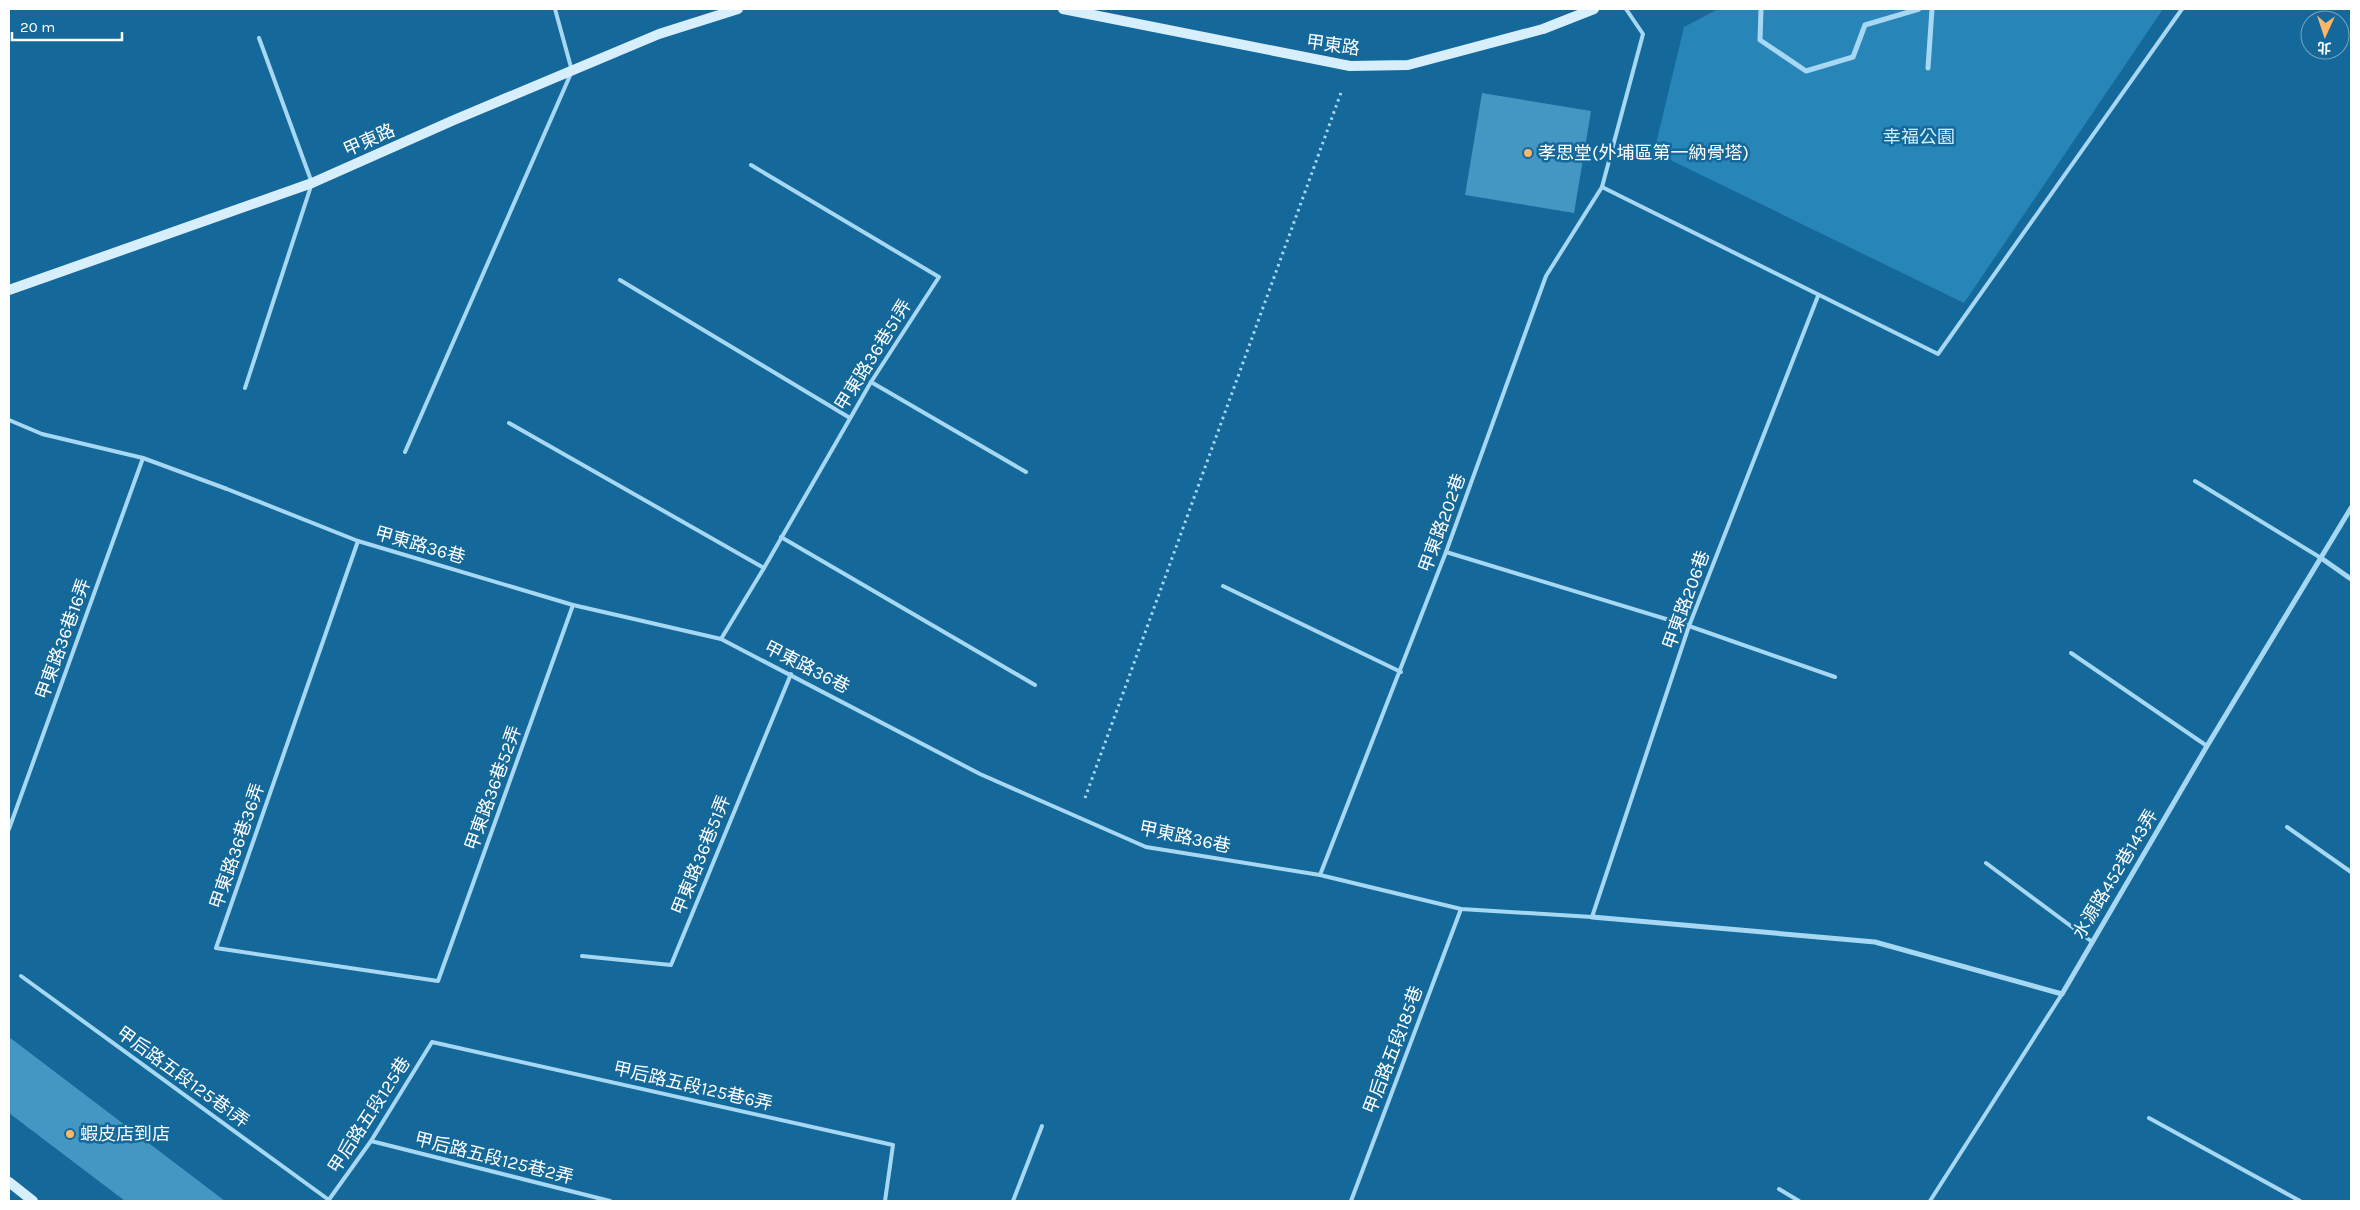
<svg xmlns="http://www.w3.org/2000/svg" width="2360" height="1210" viewBox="0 0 2360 1210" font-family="Karla,'Noto Sans TC',sans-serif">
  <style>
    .green { fill: #2785b8 }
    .building { fill: #4597c3 }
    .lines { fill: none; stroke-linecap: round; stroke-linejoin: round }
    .path { stroke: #a7d8f3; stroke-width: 3; stroke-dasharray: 2.5 4; stroke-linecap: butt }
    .lane { stroke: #a7d8f3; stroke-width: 4 }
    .street { stroke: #a7d8f3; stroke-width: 5 }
    .secondary { stroke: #d7effd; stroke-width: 10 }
    .poi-dot { fill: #ffb669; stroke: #14699a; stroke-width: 2 }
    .labels { text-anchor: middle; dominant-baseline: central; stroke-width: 5; stroke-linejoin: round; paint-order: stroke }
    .street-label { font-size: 18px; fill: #fff; stroke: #14699a }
    .park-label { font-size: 18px; fill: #cfedfd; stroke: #14699a }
    .poi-label { font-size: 18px; fill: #fff; stroke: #14699a; text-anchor: start }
  </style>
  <rect width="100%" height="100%" fill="#14699a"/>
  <path class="green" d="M 1718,9 L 2163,9 L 1964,303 L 1654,152 L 1684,27 Z"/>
  <g class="building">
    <path d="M 1482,93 L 1591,111 L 1574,213 L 1465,195 Z"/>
    <path d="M 9,1037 L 225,1201 L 125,1201 L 9,1113 Z"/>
  </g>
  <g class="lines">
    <path class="path" d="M 1085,798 L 1342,90"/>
    <g class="lane">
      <path d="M 1626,9 L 1643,34 L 1602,187 L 1938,354 L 2182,9"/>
      <path d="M 620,280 L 850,418"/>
      <path d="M 871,382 L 1026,472"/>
      <path d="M 245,388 L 312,183 L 259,38"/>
      <path d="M 9,420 L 42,434 L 143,458 L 227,489 L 358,541 L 573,605 L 721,639 L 980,774 L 1146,847 L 1320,875 L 1461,909 L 1592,917 L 1689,626 L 1818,296"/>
      <path d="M 509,423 L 764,568"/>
      <path d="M 405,452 L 572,71 L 555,9"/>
      <path d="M 2195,481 L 2321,558"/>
      <path d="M 781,537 L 1035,685"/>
      <path d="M 358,541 L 216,948 L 438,981 L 573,605"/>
      <path d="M 1446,552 L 1689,626 L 1835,677"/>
      <path d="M 1223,586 L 1401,672"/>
      <path d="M 721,639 L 764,568 L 871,382 L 939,277 L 751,165"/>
      <path d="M 2071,653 L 2207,746"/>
      <path d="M 2287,827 L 2351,872"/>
      <path d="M 9,829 L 143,458"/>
      <path d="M 1986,863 L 2091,941"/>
      <path d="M 1320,875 L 1446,552 L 1546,276 L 1602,187"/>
      <path d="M 582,956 L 671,965 L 791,674"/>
      <path d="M 21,976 L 329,1200"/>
      <path d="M 2149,1118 L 2300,1201"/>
      <path d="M 371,1141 L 610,1201"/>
      <path d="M 1779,1189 L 1799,1201"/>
      <path d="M 328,1201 L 371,1141 L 432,1042 L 893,1145 L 885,1201"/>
      <path d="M 1013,1201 L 1042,1126"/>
      <path d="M 1351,1201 L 1461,909"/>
      <path d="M 1930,1201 L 2062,994"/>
    </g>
    <g class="street">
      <path d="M 1761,9 L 1760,40 L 1806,71 L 1853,57 L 1865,25 L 1919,9"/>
      <path d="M 1928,68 L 1932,9"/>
      <path d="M 2321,558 L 2351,579"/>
      <path d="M 1592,917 L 1875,942 L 2062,994 L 2207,746 L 2351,508"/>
    </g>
    <g class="secondary">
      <path d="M 1063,9 L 1350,66 L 1408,65 L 1543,29 L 1594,9"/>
      <path d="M 9,290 L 312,183 L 454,120 L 659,34 L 738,9"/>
      <path d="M 9,1182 L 33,1201"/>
    </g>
  </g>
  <g class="poi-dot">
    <circle cx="1528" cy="153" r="5"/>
    <circle cx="70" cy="1134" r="5"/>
  </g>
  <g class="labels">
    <g class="street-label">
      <text transform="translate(1333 45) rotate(8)">甲東路</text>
      <text transform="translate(369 140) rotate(-24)">甲東路</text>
      <text transform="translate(873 355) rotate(-58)">甲東路36巷51弄</text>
      <text transform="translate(1442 523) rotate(-70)">甲東路202巷</text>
      <text transform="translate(420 545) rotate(16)">甲東路36巷</text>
      <text transform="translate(1686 600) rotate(-70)">甲東路206巷</text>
      <text transform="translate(63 639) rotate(-70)">甲東路36巷16弄</text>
      <text transform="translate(807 667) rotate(27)">甲東路36巷</text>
      <text transform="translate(493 788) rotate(-70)">甲東路36巷52弄</text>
      <text transform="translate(1185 837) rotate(12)">甲東路36巷</text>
      <text transform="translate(237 846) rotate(-71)">甲東路36巷36弄</text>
      <text transform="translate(701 855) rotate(-68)">甲東路36巷51弄</text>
      <text transform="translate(2115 874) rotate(-59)">水源路452巷143弄</text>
      <text transform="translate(1393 1050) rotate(-69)">甲后路五段185巷</text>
      <text transform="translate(183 1077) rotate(36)">甲后路五段125巷1弄</text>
      <text transform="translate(693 1086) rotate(13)">甲后路五段125巷6弄</text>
      <text transform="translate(369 1115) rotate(-57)">甲后路五段125巷</text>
      <text transform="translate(494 1158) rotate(14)">甲后路五段125巷2弄</text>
    </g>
    <g class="park-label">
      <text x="1919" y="137">幸福公園</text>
    </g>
    <g class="poi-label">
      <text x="1538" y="153">孝思堂(外埔區第一納骨塔)</text>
      <text x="80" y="1134">蝦皮店到店</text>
    </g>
  </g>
  <rect width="2360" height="1210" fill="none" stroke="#ffffff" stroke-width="20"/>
  <g transform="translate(2325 35) rotate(183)"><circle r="24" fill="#14699a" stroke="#72a5c2"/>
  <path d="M0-4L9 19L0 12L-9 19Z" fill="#ffb669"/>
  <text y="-8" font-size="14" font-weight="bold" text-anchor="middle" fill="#ffffff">北</text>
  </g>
  <path d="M12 32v8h110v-8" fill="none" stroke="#ffffff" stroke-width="2.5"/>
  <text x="20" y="32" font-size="15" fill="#ffffff" stroke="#14699a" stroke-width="4" paint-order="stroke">20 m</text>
</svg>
